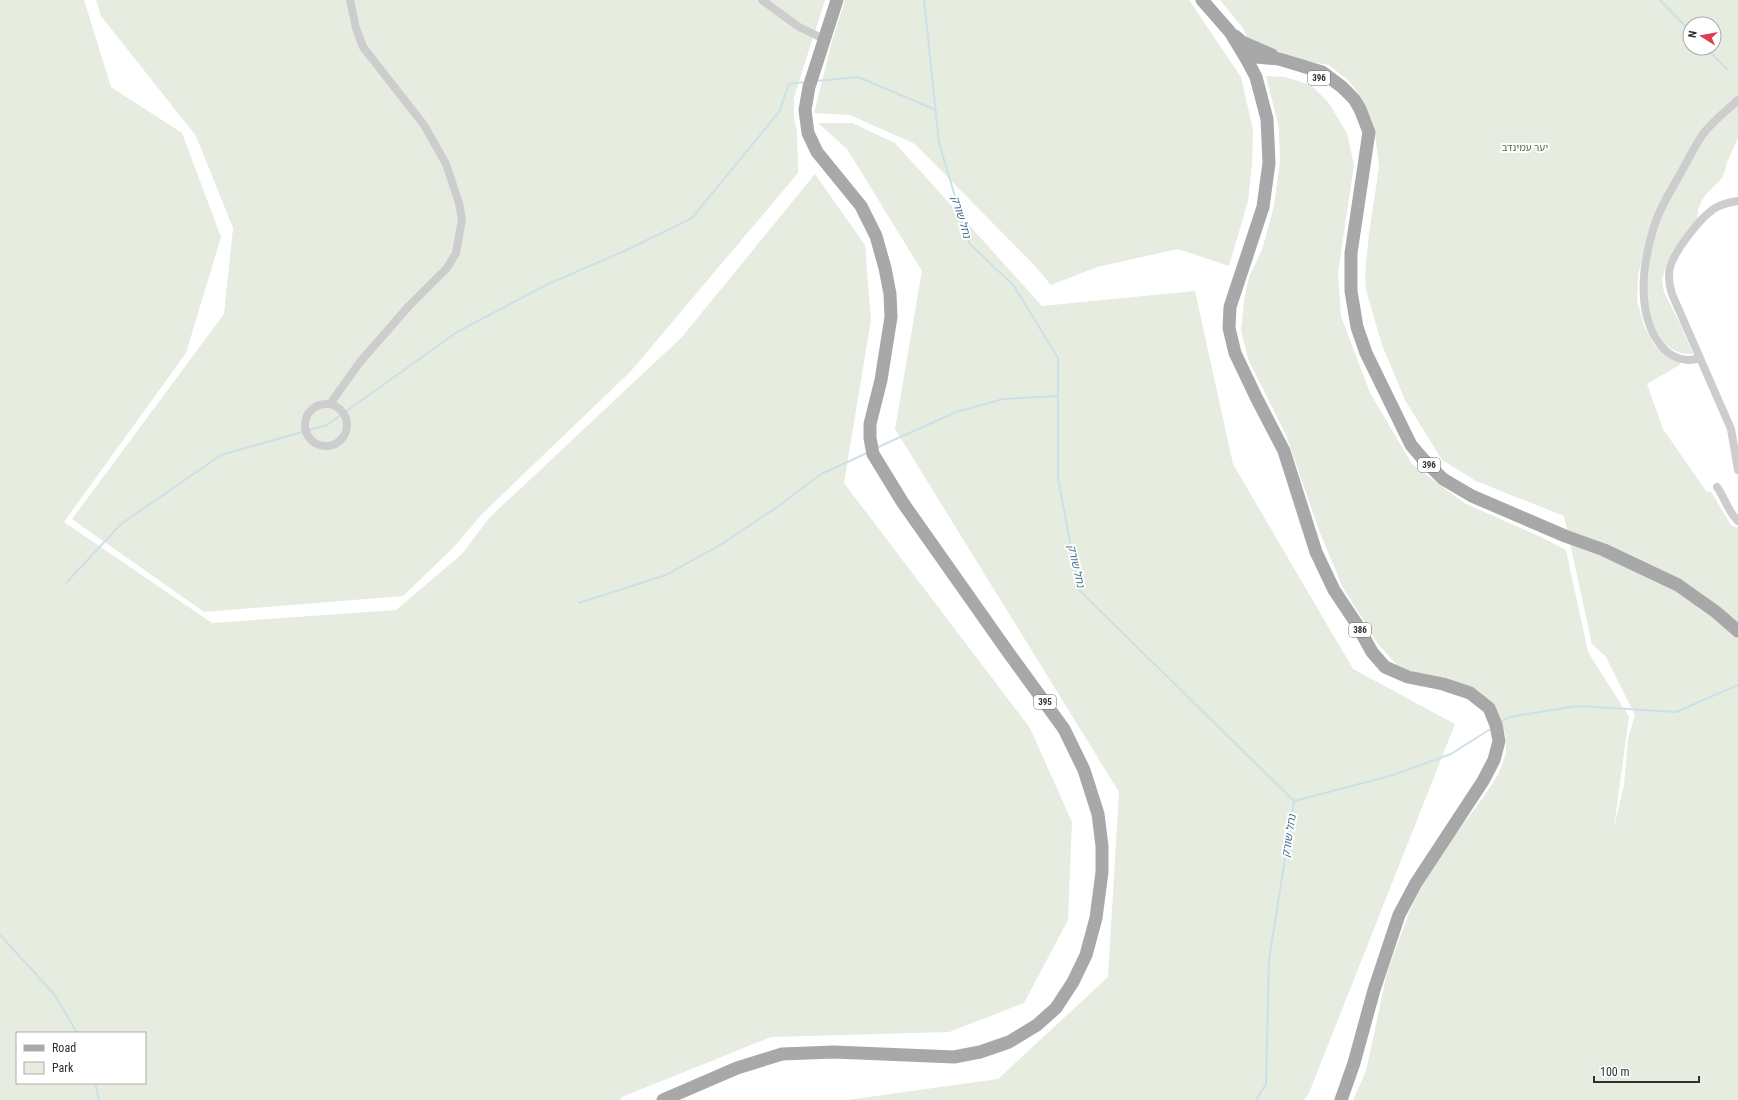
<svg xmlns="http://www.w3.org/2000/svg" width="1738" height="1100" viewBox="0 0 1738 1100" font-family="'Roboto Condensed','Noto Sans Hebrew',sans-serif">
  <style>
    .green { fill: #e6ecdf; fill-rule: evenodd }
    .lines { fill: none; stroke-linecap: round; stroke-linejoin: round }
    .stream { stroke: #cce0ea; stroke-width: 2 }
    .minor { stroke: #cdcdcd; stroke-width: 8 }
    .primary { stroke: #a8a8a8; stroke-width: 13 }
    .labels { text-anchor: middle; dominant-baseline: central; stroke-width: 4; stroke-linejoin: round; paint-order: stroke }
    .shield { fill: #fff; stroke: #6e6e6e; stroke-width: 1 }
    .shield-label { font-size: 9px; font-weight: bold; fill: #303030 }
    .park-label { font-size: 10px; fill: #556940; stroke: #fff }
    .water-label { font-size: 11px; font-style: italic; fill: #43738d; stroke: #fff }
  </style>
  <rect width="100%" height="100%" fill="#fff"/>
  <g class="green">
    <path d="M 0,0 L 84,0 L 111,87 L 182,133 L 221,237 L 186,353 L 64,522 L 212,623 L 396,610 L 462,554 L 489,518 L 682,337 L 815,174 L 865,245 L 871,320 L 844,483 L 1030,728 L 1072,822 L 1068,920 L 1024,1003 L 949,1032 L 771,1037 L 622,1097 L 620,1100 L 0,1100 ZM 17,1033 L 145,1033 L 145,1083 L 17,1083 Z"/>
    <path d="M 96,0 L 825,0 L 794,97 L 794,119 L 797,131 L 798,173 L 631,371 L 482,514 L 454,547 L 403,596 L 204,612 L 72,519 L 224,314 L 233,228 L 196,136 L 101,16 Z"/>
    <path d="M 845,0 L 1189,0 L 1241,77 L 1253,130 L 1252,163 L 1248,201 L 1229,266 L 1178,249 L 1097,267 L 1051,285 L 1035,266 L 915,144 L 850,115 L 814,113 L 832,41 Z"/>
    <path d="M 1220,0 L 1738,0 L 1738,97 L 1710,121 L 1647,238 L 1642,258 L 1638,276 L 1637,300 L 1644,326 L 1655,346 L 1681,364 L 1647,384 L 1663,429 L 1706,491 L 1711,492 L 1731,525 L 1738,528 L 1738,1100 L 1353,1100 L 1366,1071 L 1387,973 L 1410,910 L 1433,864 L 1485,795 L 1499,773 L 1506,753 L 1506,736 L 1498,717 L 1473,691 L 1447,678 L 1415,673 L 1397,665 L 1378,644 L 1342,586 L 1319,530 L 1286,435 L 1248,359 L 1241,330 L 1244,301 L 1249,277 L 1262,250 L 1274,206 L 1280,162 L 1279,128 L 1266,76 L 1285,77 L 1311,85 L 1328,102 L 1347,133 L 1354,165 L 1338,273 L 1341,316 L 1370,393 L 1412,464 L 1464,503 L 1541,537 L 1566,550 L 1588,652 L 1629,717 L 1614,827 L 1624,785 L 1628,739 L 1635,715 L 1606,657 L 1592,644 L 1564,516 L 1476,481 L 1442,460 L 1405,400 L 1382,345 L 1366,290 L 1365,275 L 1369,233 L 1379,168 L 1374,125 L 1359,94 L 1349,81 L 1329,65 L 1294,59 L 1280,52 L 1251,46 L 1243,28 ZM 1690,24 L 1714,24 L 1714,48 L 1690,48 Z"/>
    <path d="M 1738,103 L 1738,138 L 1727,162 L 1725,171 L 1722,178 L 1708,192 L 1702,200 L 1698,209 L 1697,220 L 1688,229 L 1673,250 L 1666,265 L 1662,280 L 1664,292 L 1681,326 L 1693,354 C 1676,355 1665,347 1657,332 C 1648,315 1645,296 1645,276 C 1646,270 1648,262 1650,256 C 1661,210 1683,163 1713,125 C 1719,117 1730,110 1738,103 Z"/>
    <path d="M 818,123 L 852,123 L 895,143 L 1042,306 L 1195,291 L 1233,464 L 1353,669 L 1455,724 L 1309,1093 L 1304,1100 L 847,1100 L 998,1079 L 1108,977 L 1119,792 L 895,429 L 922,271 L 847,149 Z"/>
  </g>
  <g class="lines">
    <g class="stream">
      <path d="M 924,0 L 939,143 L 969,243 L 1014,286 L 1058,358 L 1058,478 L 1079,590 L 1294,801 L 1269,960 L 1266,1084 L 1256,1100"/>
      <path d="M 1660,0 L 1690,31"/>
      <path d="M 1706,48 L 1728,70"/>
      <path d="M 816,81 L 858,77 L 936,110"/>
      <path d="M 876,448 L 956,412 L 1003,399 L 1058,396"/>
      <path d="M 66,583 L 121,524 L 221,455 L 327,425 L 457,332 L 548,284 L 629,249 L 692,218 L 779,112 L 789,84 L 805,82"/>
      <path d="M 579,603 L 666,575 L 720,545 L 780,505 L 821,474 L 867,453"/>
      <path d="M 1500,723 L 1509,717 L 1577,706 L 1676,712 L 1738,685"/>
      <path d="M 1294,801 L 1390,776 L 1451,754 L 1492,728"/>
      <path d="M 0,935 L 55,995 L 77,1033"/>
      <path d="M 95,1083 L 99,1100"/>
    </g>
    <g class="minor">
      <path d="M 762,0 L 799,27 L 824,39"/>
      <path d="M 1738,201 C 1731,202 1723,204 1717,207 C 1702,215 1675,250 1670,267 C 1668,276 1669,285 1672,294 L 1731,429 L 1738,470"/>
      <path d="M 1699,358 C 1687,363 1673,358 1664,349 C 1635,318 1642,264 1654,227 C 1659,209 1670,192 1679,176 C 1687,162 1694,147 1703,134 C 1713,121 1726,111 1738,100"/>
      <circle cx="326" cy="425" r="21"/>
      <path d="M 330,404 L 360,362 L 408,307 L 447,268 L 456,253 L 462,219 L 459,203 L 446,164 L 424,125 L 363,47 L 356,28 L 350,0"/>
      <path d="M 1717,487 C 1725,498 1728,512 1738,521"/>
    </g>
    <g class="primary">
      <path d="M 1202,0 L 1230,32 L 1247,60 L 1256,77 L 1267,119 L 1269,163 L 1263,207 L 1230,307 L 1229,328 L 1235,353 L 1256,397 L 1284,451 L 1316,552 L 1334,590 L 1356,623 L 1372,652 L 1385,667 L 1408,677 L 1443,684 L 1470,693 L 1489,708 L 1496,725 L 1499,741 L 1494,760 L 1483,781 L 1416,883 L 1399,915 L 1374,990 L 1354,1063 L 1341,1100"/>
      <path d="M 1235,36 L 1242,42 L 1272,55"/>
      <path d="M 1247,60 L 1256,57 L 1279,59 L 1322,72 L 1342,87 L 1354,99 L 1360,109 L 1369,132 L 1351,253 L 1351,291 L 1357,327 L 1366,353 L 1411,445 L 1423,459 L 1443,479 L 1472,496 L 1565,536 L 1604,550 L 1678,585 L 1716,612 L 1738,631"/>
      <path d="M 663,1100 L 737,1068 L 782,1054 L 834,1052 L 954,1057 L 980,1052 L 1009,1042 L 1037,1025 L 1056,1008 L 1073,982 L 1086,955 L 1096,918 L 1102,872 L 1102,846 L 1098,814 L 1084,770 L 1064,729 L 1008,652 L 903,503 L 873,454 L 870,438 L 870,424 L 881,380 L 891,317 L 890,294 L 885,268 L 876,236 L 861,206 L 817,152 L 808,133 L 805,110 L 809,87 L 837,0"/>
    </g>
  </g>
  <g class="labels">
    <g class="shield">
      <rect x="1308" y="71" width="22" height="14" rx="3"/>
      <rect x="1418" y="458" width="22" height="14" rx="3"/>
      <rect x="1349" y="623" width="22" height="14" rx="3"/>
      <rect x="1034" y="695" width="22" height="14" rx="3"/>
    </g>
    <g class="shield-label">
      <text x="1319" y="78">396</text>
      <text x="1429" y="465">396</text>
      <text x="1360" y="630">386</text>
      <text x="1045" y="702">395</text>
    </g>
    <g class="park-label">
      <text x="1525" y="147">יער עמינדב</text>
    </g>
    <g class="water-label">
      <text transform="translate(961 217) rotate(73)">נחל שורק</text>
      <text transform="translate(1076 566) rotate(77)">נחל שורק</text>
      <text transform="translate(1289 836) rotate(-81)">נחל שורק</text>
    </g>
  </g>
  <rect x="16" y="1032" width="130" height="52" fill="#ffffff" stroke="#acacac"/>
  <rect x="24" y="1045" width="20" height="6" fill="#a8a8a8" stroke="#acacac"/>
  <text x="52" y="1052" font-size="12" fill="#303030">Road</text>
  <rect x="24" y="1062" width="20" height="12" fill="#e6ecdf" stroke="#acacac"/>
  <text x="52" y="1072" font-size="12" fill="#303030">Park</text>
  <g transform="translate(1702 36) rotate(281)"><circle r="19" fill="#ffffff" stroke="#acacac"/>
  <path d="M0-3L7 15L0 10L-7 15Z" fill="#d93f51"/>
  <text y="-6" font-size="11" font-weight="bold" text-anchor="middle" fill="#303030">N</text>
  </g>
  <path d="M1594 1076v6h105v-6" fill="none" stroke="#303030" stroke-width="2"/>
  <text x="1600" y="1076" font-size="12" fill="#303030" stroke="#ffffff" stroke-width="3" paint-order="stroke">100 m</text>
</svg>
